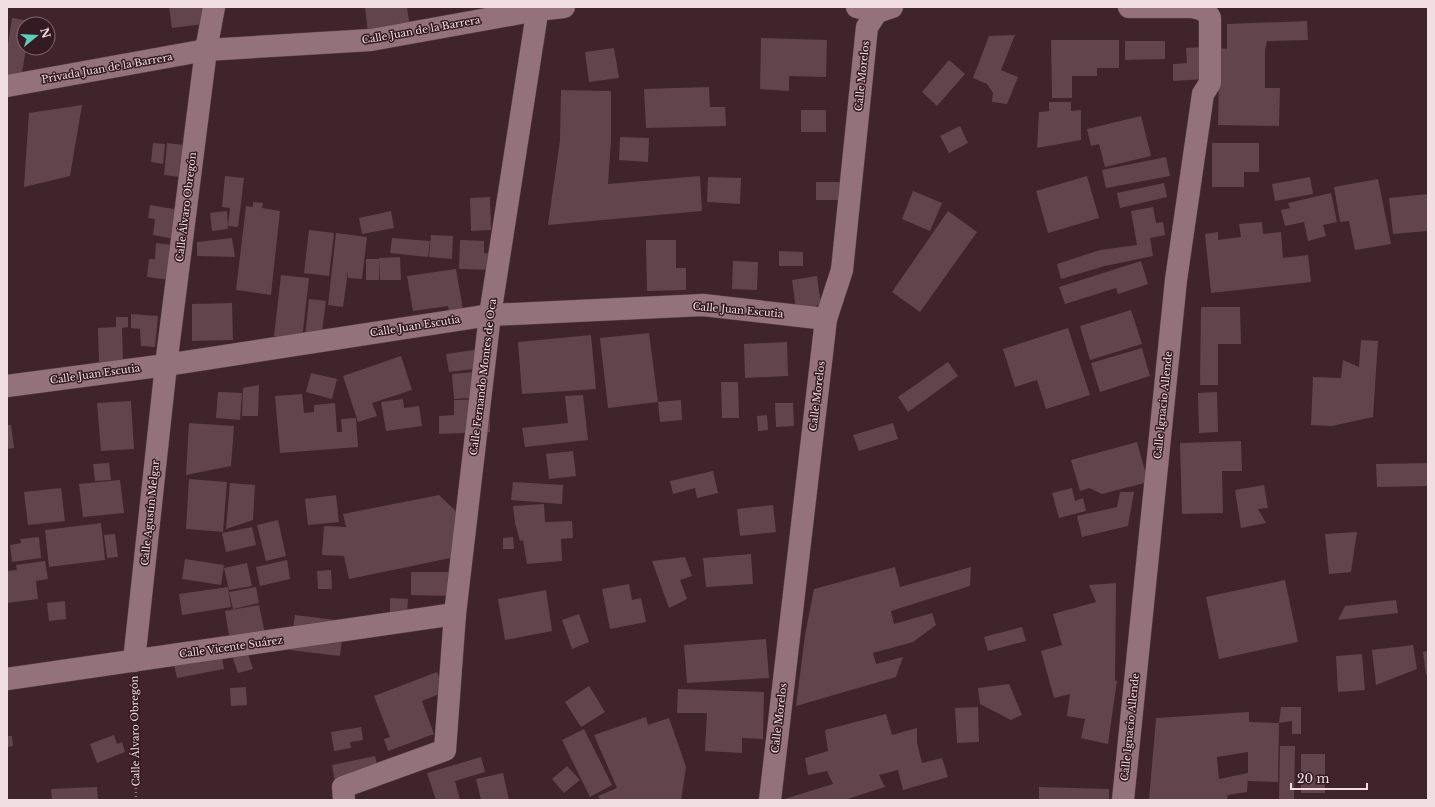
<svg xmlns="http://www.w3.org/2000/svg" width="1435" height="807" font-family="'Libre Baskerville',serif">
<rect width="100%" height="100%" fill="#3f242c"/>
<g fill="#62444d" fill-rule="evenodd">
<polygon points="169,7 209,7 211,23 172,28"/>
<polygon points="365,7 407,7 410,28 368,33"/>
<polygon points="12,18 30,21 29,24 24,24 24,48 26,48 20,86 7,84 7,51"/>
<polygon points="1307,21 1308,40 1267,41 1265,50 1265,88 1280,88 1279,126 1218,125 1220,48 1227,49 1227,24"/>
<polygon points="1015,35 1001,70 1018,77 1007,104 992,102 993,93 987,84 973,78 989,36"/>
<polygon points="761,38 827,40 826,77 789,76 789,91 760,89"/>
<polygon points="1051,40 1119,40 1119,68 1097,68 1097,76 1072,76 1072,98 1052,98"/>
<polygon points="1125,41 1165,41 1165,59 1125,60"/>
<polygon points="1202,47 1204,79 1173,81 1173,64 1187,63 1186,48"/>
<polygon points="614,48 619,78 589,82 585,52"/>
<polygon points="949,60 965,74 937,106 922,92"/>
<polygon points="709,87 710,107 725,107 726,126 646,128 644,89"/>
<polygon points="561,90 611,91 611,141 608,184 700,176 702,211 548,225 560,140"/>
<polygon points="1049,102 1071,102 1071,111 1081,110 1081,140 1037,148 1039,112 1049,111"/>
<polygon points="82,105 70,176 24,187 29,113"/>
<rect x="801" y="110" width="25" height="22"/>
<polygon points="1141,116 1151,156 1105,167 1099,144 1091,146 1087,129"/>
<polygon points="960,126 968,143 949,153 940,136"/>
<polygon points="620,137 649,138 648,162 619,160"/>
<polygon points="153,143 165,144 163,164 151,162"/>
<polygon points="167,143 184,145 180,177 164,175"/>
<polygon points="1212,143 1259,143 1259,172 1244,172 1244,187 1212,187"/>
<polygon points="1166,157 1170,176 1106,188 1102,170"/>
<polygon points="225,176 244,178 238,227 228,226 230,208 222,207"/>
<polygon points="1087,176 1099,218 1048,233 1036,191"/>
<polygon points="708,177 741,178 740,204 707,202"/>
<polygon points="1310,177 1313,194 1275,201 1272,184"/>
<polygon points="1378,179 1391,244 1355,250 1349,221 1340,222 1334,187"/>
<rect x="816" y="182" width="25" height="18"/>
<polygon points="1164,183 1167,197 1120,208 1117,193"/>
<polygon points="913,191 942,203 930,231 902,219"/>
<polygon points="1331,193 1337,222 1323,225 1326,236 1308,241 1304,222 1285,226 1281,210 1290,208 1288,203"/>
<polygon points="1428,194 1428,231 1393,234 1389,198"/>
<polygon points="490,197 491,230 471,231 470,198"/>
<polygon points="253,202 263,203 262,208 280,211 271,295 236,290 246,206 253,207"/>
<polygon points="150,205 179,210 175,239 153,235 155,219 148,218"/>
<polygon points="1153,207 1156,223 1163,222 1165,235 1150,238 1153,256 1105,266 1061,279 1057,264 1100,250 1137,245 1131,211"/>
<polygon points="227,211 228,229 212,231 210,213"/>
<polygon points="391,211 394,228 362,234 359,218"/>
<polygon points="948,211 977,232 920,312 892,292"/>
<polygon points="1262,222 1263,234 1281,232 1283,258 1308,255 1311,282 1211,293 1205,234 1218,232 1218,240 1241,237 1239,224"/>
<polygon points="309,230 334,233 329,276 304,273"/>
<polygon points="336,233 367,237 362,279 348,278 348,271 343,307 328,305"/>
<polygon points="431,235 453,236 452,259 429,257"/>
<polygon points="232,238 235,257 197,256 197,242"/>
<polygon points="392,238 430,241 428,257 390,253"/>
<polygon points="460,240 484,241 484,253 495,254 495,270 459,269"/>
<polygon points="646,240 676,240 676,268 686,268 686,290 647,291"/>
<polygon points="156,243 173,245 170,280 147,277 149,259 155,259"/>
<polygon points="779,251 803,252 803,266 779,266"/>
<polygon points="400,257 401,280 380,280 379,258"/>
<rect x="366" y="259" width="13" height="21"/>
<polygon points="733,261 758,262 757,290 732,289"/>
<polygon points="1141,261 1148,284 1118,294 1116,288 1065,304 1059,287"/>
<polygon points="456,269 463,310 449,311 448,306 413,311 407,276"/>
<polygon points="281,275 309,278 302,339 274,336"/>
<polygon points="817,276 821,305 796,309 792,280"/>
<polygon points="309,299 326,301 321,339 305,337"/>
<polygon points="232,303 233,340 192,341 192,304"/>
<polygon points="1201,307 1240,307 1241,344 1218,344 1218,385 1200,385"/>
<polygon points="1131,310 1142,344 1090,360 1080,326"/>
<polygon points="131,314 158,316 155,347 141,346 140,329 131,328"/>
<polygon points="116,317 128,317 128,327 122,328 123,361 99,362 98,328 116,327"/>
<polygon points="1068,328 1090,395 1046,409 1037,380 1015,387 1003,349"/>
<polygon points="649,333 658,402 608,408 600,338"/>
<polygon points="591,335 596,389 522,394 518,342"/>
<polygon points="1361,340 1378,341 1373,417 1332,426 1311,425 1313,377 1341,378 1343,360 1359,367"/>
<polygon points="787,342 788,376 745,378 744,344"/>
<polygon points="1142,348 1150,376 1100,392 1091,363"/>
<polygon points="481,349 483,368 449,372 446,354"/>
<polygon points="401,356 412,390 372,403 377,416 358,422 343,376"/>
<polygon points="948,362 958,376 908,412 898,397"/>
<polygon points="474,372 475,385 470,385 471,398 454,399 452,374"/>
<polygon points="311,373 337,379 332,399 306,392"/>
<polygon points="721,382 738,382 739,418 722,418"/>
<polygon points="259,385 258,416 242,416 243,388"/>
<polygon points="218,392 242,393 240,420 216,418"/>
<polygon points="1217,392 1218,432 1199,433 1198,393"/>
<polygon points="302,394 304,413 314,412 314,405 335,403 337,432 342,432 341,419 356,418 358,447 280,453 275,396"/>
<polygon points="583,395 588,440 525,447 522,428 568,423 565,396"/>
<polygon points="403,399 404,408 419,406 422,426 386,431 381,402"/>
<polygon points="489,399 490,432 439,434 439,416 454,415 454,400"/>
<polygon points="681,400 682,420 660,422 658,402"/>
<polygon points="131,401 134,449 101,451 97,403"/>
<polygon points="775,403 793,403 794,426 776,427"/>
<polygon points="767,415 768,430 758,431 757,416"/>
<polygon points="189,423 234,426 231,466 186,475"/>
<polygon points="893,423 898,439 859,451 853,435"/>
<polygon points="7,425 11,425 14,448 7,449"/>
<polygon points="1241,441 1242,471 1222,471 1223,513 1182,514 1180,443"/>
<polygon points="1137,442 1148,482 1102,494 1089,488 1080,491 1071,460"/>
<polygon points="573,451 576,476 549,479 546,454"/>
<polygon points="109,463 111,480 95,481 93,464"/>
<polygon points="1428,463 1428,486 1377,487 1376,464"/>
<polygon points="713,471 718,493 697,498 695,488 673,494 670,481"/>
<polygon points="189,479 227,482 223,532 186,529"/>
<polygon points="120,480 124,513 83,517 79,484"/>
<polygon points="513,482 563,485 562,504 511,500"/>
<polygon points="230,483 255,485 253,520 226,529"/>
<polygon points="1264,485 1268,508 1258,509 1266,523 1241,528 1235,490"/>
<polygon points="61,488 65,521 28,525 24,492"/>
<polygon points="1072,488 1075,501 1083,498 1086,511 1059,518 1052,493"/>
<polygon points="1120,492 1134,492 1128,526 1082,537 1077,516 1117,507"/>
<polygon points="336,495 339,522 308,525 305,499"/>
<polygon points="439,495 461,516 465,555 349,579 344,556 322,555 324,526 346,527 343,514"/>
<polygon points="544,504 545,522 572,521 573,538 561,539 562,561 527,564 523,540 520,541 515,523 513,506"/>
<polygon points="773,505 776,532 740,536 737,509"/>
<polygon points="278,520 286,556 266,561 257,525"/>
<polygon points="101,523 105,560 49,567 45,530"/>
<polygon points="252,527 256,545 226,552 222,533"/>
<polygon points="1357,532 1351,572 1329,574 1325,534"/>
<polygon points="115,534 118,557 107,558 104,535"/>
<polygon points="39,537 41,558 12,562 10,545 21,543 20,539"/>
<polygon points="513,537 514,549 503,549 503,538"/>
<polygon points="751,554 753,584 706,587 703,558"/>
<polygon points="685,557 692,576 680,580 687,599 669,608 652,561"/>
<polygon points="185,559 224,565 221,585 182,579"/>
<polygon points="287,560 290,579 260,586 256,567"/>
<polygon points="45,561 48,579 36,581 38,599 7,603 7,571 17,570 16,565"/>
<polygon points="247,563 252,586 229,590 224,568"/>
<polygon points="895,567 900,587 971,567 970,586 891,611 894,624 932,613 936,625 913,642 873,653 876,664 903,657 896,677 796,706 805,635 814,589"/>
<polygon points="331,570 332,589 318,589 317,571"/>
<polygon points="411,572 450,572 450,596 411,595"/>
<polygon points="1285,580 1298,642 1219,659 1206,597"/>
<polygon points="1116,583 1115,681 1117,680 1108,744 1081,738 1085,719 1067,716 1070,694 1054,698 1041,651 1062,645 1053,614 1096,602 1089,585"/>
<polygon points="629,584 632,600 641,598 646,622 610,629 602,589"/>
<polygon points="228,587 231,607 182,615 179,594"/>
<polygon points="256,587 259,603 233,609 229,592"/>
<polygon points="546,590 552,631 505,640 498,599"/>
<polygon points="390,598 408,599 407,614 390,613"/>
<polygon points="1396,600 1398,613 1338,620 1345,606"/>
<polygon points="65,601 66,619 49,621 47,603"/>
<polygon points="259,605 265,634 230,641 225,611"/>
<polygon points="579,614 589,642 572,649 562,620"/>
<polygon points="295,615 344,621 340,656 290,650"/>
<polygon points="1022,627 1026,641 988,651 984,637"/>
<polygon points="243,639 253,669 238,673 228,644"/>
<polygon points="766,639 769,678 687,683 684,645"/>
<polygon points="1413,645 1417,669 1376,685 1372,650"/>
<polygon points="221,651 224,669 177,678 173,660"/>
<polygon points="1428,651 1428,674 1426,675 1423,652"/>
<polygon points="1362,654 1365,690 1338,692 1336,656"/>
<polygon points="437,672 444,692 422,701 434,734 388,751 384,739 390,737 374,696"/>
<polygon points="1009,684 1022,715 1011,720 980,704 978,688"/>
<polygon points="589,686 605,712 581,727 565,702"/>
<polygon points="246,687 247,705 231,706 230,688"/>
<polygon points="678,689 764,692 763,739 742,738 742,753 705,751 707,713 677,713"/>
<polygon points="978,707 979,742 957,743 955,708"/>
<polygon points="1281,707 1301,707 1301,734 1292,734 1292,721 1279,723"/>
<path d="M1249,712V722L1279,723L1278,782L1248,781V776L1247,792L1228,795L1227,800H1149L1156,718ZM1248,752V773L1219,779L1217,757Z"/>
<polygon points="886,714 892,735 917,728 917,743 922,763 942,758 948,777 903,790 898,770 879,775 885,787 844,800 781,800 833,784 827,771 808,775 805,758 828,751 825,730"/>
<polygon points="646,717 648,725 669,718 686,767 681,800 600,800 598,796 617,788 594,735"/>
<polygon points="361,727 363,740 350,742 351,748 334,751 331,732"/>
<polygon points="584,729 612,785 590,797 562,740"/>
<polygon points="114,735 117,744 122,742 125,752 97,763 90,744"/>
<polygon points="7,736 12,736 13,746 7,747"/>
<polygon points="1280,746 1295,746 1294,800 1279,800"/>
<rect x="1301" y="754" width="24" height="39"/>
<polygon points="375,756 379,773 335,782 332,765"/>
<polygon points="481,757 485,772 455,781 460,800 436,800 427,773"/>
<polygon points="567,766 580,780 564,793 552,779"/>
<polygon points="503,773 509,800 481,800 476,779"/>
<polygon points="97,787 98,800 52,800 51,789"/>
<polygon points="1039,787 1109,789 1109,800 1039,800"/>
</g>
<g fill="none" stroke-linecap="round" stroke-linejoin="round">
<g stroke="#59434b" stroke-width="23">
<g id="street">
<polyline points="857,7 877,12"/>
<polyline points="7,86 206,50 371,40 537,10 564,7"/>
<polyline points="7,386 166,365 490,315 703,305 826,319"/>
<polyline points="134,661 166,365 206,50 214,7"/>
<polyline points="7,679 455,614"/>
<polyline points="344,800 343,787 445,750 455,614 490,315 538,7"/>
<polyline points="770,800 826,319 842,270 867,27 877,12 892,7"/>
<path d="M1123,800L1176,280L1203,94L1210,83V18C1206,10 1201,9 1192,7H1129"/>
</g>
</g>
<polyline stroke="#8c757c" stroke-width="2.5" stroke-dasharray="1 3" stroke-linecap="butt" points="134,684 136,800"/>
<use href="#street" stroke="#93727b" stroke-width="22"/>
</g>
<g text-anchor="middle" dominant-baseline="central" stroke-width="3" stroke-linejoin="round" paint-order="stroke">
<g font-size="10" fill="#f1dee3" stroke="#341a23">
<text transform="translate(421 30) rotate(-10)">Calle Juan de la Barrera</text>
<text transform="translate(107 68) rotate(-10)">Privada Juan de la Barrera</text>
<text transform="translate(862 76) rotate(-84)">Calle Morelos</text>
<text transform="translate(186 207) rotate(-83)">Calle Álvaro Obregón</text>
<text transform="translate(738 310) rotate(5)">Calle Juan Escutia</text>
<text transform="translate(415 326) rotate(-9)">Calle Juan Escutia</text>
<text transform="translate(95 374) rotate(-8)">Calle Juan Escutia</text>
<text transform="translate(483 377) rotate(-83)">Calle Fernando Montes de Oca</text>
<text transform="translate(817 396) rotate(-83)">Calle Morelos</text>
<text transform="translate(1163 405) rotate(-84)">Calle Ignacio Allende</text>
<text transform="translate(150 513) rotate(-84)">Calle Agustín Melgar</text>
<text transform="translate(231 647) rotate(-8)">Calle Vicente Suárez</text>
<text transform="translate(779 718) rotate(-83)">Calle Morelos</text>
<text transform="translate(1130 727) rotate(-84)">Calle Ignacio Allende</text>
<text transform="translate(135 731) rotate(-91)">Calle Álvaro Obregón</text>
</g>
</g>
<rect width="1435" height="807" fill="none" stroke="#f1dee3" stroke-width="16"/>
<g transform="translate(36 36) rotate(72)"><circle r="19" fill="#341a23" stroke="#806870"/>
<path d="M0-3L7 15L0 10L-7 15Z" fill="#5cceba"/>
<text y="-6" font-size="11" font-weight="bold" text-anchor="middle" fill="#f1dee3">N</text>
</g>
<path d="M1291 783v6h76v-6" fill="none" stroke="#f1dee3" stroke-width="2"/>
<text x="1297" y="783" font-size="12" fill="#f1dee3" stroke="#341a23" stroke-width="3" paint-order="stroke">20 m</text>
</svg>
